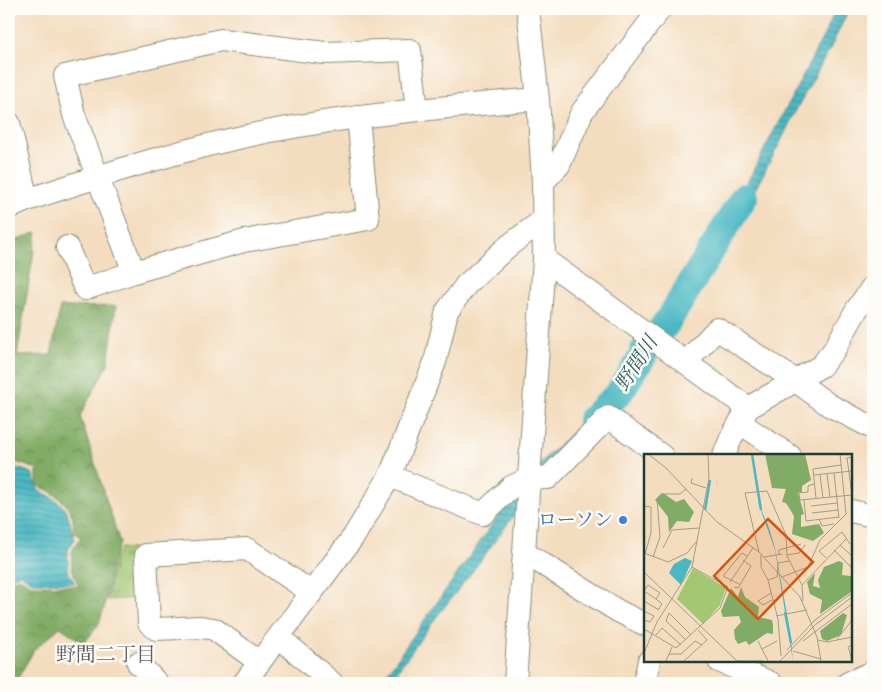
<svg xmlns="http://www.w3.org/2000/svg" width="882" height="692" font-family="'IM FELL DW Pica','Noto Serif JP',serif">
<defs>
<pattern id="forest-crowns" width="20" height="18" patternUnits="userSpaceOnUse" patternTransform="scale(1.25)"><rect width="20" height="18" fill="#81ac65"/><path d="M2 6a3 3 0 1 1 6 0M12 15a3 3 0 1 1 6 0" fill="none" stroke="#698d54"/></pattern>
<pattern id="park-tufts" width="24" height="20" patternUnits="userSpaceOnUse" patternTransform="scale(1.25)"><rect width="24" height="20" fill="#a2c873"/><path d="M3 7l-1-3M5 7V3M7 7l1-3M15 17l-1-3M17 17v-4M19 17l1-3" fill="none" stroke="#83a45f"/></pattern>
<pattern id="water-rules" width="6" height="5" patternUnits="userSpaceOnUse" patternTransform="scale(1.25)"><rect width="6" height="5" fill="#49b8c2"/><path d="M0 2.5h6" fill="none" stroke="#3c979e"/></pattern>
</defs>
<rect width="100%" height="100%" fill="#fdfcf7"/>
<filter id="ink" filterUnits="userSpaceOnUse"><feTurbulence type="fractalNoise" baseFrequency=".02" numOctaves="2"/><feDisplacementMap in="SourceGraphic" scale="10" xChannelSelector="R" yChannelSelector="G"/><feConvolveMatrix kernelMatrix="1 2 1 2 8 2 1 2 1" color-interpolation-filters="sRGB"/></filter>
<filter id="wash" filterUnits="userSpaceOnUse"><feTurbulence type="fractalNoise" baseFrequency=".0096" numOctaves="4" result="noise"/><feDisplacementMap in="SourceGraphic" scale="20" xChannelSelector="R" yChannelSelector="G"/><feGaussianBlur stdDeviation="1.12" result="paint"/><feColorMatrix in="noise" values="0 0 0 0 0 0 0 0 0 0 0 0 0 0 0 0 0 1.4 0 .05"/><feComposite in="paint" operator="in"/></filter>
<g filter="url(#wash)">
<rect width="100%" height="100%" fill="#f4ddbf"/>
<path fill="url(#forest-crowns)" stroke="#50744c" d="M37,232L17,356L51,355L60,307L116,306L108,364L80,416L120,543L112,563L104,608L98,626L84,643L60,627L34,650L18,678L21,683H9V581L19,578L31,585L79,586C71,569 66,552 81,537L74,533C73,527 74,518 71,513C65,500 50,490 37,485V469L12,461L9,476V243Z"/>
<polygon fill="url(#park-tufts)" stroke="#608254" points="121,548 138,550 141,598 107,600 114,562"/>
<g fill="url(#water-rules)" stroke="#347a7b">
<polygon points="835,9 849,9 832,45 796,110 781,141 719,257 705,278 631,379 598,417 548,469 475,568 431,624 389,683 380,683 506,505 544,459 604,402 624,378 656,328 688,290 717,244 729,217 810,62 829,25"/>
<path d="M18,468L32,473L38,489C48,495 64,503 68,515C71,523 71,531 75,539L67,551L69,573L75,583L32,582L20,574L9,578V481Z"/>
</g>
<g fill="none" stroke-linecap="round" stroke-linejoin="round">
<polyline stroke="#49b8c2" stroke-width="28" points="591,420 619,393 643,356 643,352 666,324 744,197"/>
</g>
</g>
<g filter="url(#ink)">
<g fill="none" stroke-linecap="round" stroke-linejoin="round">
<g stroke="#8a8d7a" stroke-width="24">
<g id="minor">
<polyline points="9,123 27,200 9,208"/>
<polyline points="543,182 559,165 582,112 660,9"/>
<path d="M27,200C108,173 188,147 271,131C359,114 449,107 538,99"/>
<polyline points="67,247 85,289 134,272 244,241 368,219 358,117"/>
<polyline points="544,259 748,408"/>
<polyline points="134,272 74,115 65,76 221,40 325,53 410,50 417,110"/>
<polyline points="686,362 717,329 796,381 829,405 873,428"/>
<polyline points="740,423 790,456"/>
<polyline points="724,456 731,438 748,408 821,366 834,350 857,309 873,286"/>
<polyline points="390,476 483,514 511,487 528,479 548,478 608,417 662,456"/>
<polyline points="851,511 873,516"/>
<polyline points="525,553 618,611 646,625"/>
<polyline points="279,637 332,683"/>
<polyline points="719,661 771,683"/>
<polyline points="259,662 214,629 201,627 156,629 149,623 146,555 247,549 311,592"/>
<polyline points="138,663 157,683"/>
<polyline points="244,683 354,536 390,476 435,362 447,311 466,285 507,247 543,220"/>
<polyline points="515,683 544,259 543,182 538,99 528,9"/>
<polyline points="644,683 649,661"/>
<polyline points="848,683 873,672"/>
</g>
</g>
<use href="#minor" stroke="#fff" stroke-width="22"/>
</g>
</g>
<circle fill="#3f7fe0" stroke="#fdfcf7" stroke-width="2" cx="623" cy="520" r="5"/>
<g text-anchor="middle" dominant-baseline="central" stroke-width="5" stroke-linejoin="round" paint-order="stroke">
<g font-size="19" fill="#366cbe" stroke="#fdfcf7" text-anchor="end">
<text x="613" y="520">ローソン</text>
</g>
<g font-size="20" font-style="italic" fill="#2c625f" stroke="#fdfcf7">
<text transform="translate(637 364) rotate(-57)">野間川</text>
</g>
<g font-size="20" fill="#5f5e66" stroke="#fdfcf7">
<text x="106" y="655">野間二丁目</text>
</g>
</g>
<g transform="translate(644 454)">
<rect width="208" height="208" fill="#f4ddbf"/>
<path d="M121,0H161L167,26L158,32V38L154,39L160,60L157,61V73L175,70L180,79L169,87L148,80L150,62L142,49L138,48L142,35L128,34ZM19,39L32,48L40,45L50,58L45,68L33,67L25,78L24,63L11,46ZM195,107L199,109L198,121L207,122V138L176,160L178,146L166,140L163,128L171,119L169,132L176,134L174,126L180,113ZM97,133L101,143L115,153L114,163L128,166L129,172V180L123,179L105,191L102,187L94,190L91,185L90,176L97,168L95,162L79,163L77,157L87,134L94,143ZM199,159L203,161L197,181L183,187L178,185L176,177Z" fill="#81ac65"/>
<path d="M49,114L82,134L76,151L59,170L33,145Z" fill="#a2c873"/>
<path d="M107,0L115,51L124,71L131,94L146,177L149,207L131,96L116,54ZM41,104L48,107L37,131L25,119L30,110Z" fill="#49b8c2"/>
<path fill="none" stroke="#49b8c2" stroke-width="2.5" d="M108,0L117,56M61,56L66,26M141,158L147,189"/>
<path fill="none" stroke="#9f9d87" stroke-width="1" d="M4,0L22,14L73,68L115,98L156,143L173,183L177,207M208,3L203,4L208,41M190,19L195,64M183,20L186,43M170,21L208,17M176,21L179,44M48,24L47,29L62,34M170,30L164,32V38L155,39L156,46L208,41M172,44L169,15L197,11M160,46L162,67L195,63M0,52L7,53V79L1,100M167,52L193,49M168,59L194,56M175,65L178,72L190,70M196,91L208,102M19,94L28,76L55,74M190,96L208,114M115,98L101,39L123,37L142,81L143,102L158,131L159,147M0,99L24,108L43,99L53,87M135,100V96L157,90M117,101V113L124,126L134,165L137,202M143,101L155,99L161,91M9,103L16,83L13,44L17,40H36L42,35M120,103L138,100M182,104L175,97L198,78L206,90M0,118L93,207M138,123L164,113L176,86L202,60L196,0M124,126L133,123L134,109L145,107M86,128L109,94M95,130L79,122L98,99L103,102M158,131L203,84M90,133L94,134L107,112L99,106M127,139L114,147L119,151L128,146M12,145L0,137L4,131L16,139L12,145L18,150L14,156M0,147L15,156M0,157L10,162L6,168L0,166M132,162L163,156M0,175L32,194L76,154L84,133L48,113M12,181L18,174L37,191M193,185L208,166M42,186L22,167L25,159L47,181M174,186L183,188L208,183M114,187L124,207M159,187L208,150M208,191L204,193L208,205M118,195L133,187M143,196L171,166L208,139M149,197L177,205M0,199L13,168L48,113L65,24L64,0M25,200H37L51,187L58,191M22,207L28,193M40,207L63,186L54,176M93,207H119M136,207L171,171L208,143"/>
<path fill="#d45610" fill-opacity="0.15" stroke="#d45610" stroke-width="2.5" d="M124,65L169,108L114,165L70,122Z"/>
<rect width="208" height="208" fill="none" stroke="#1f3d34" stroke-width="2.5"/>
</g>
<rect width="882" height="692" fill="none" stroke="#fdfcf7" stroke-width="30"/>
</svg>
